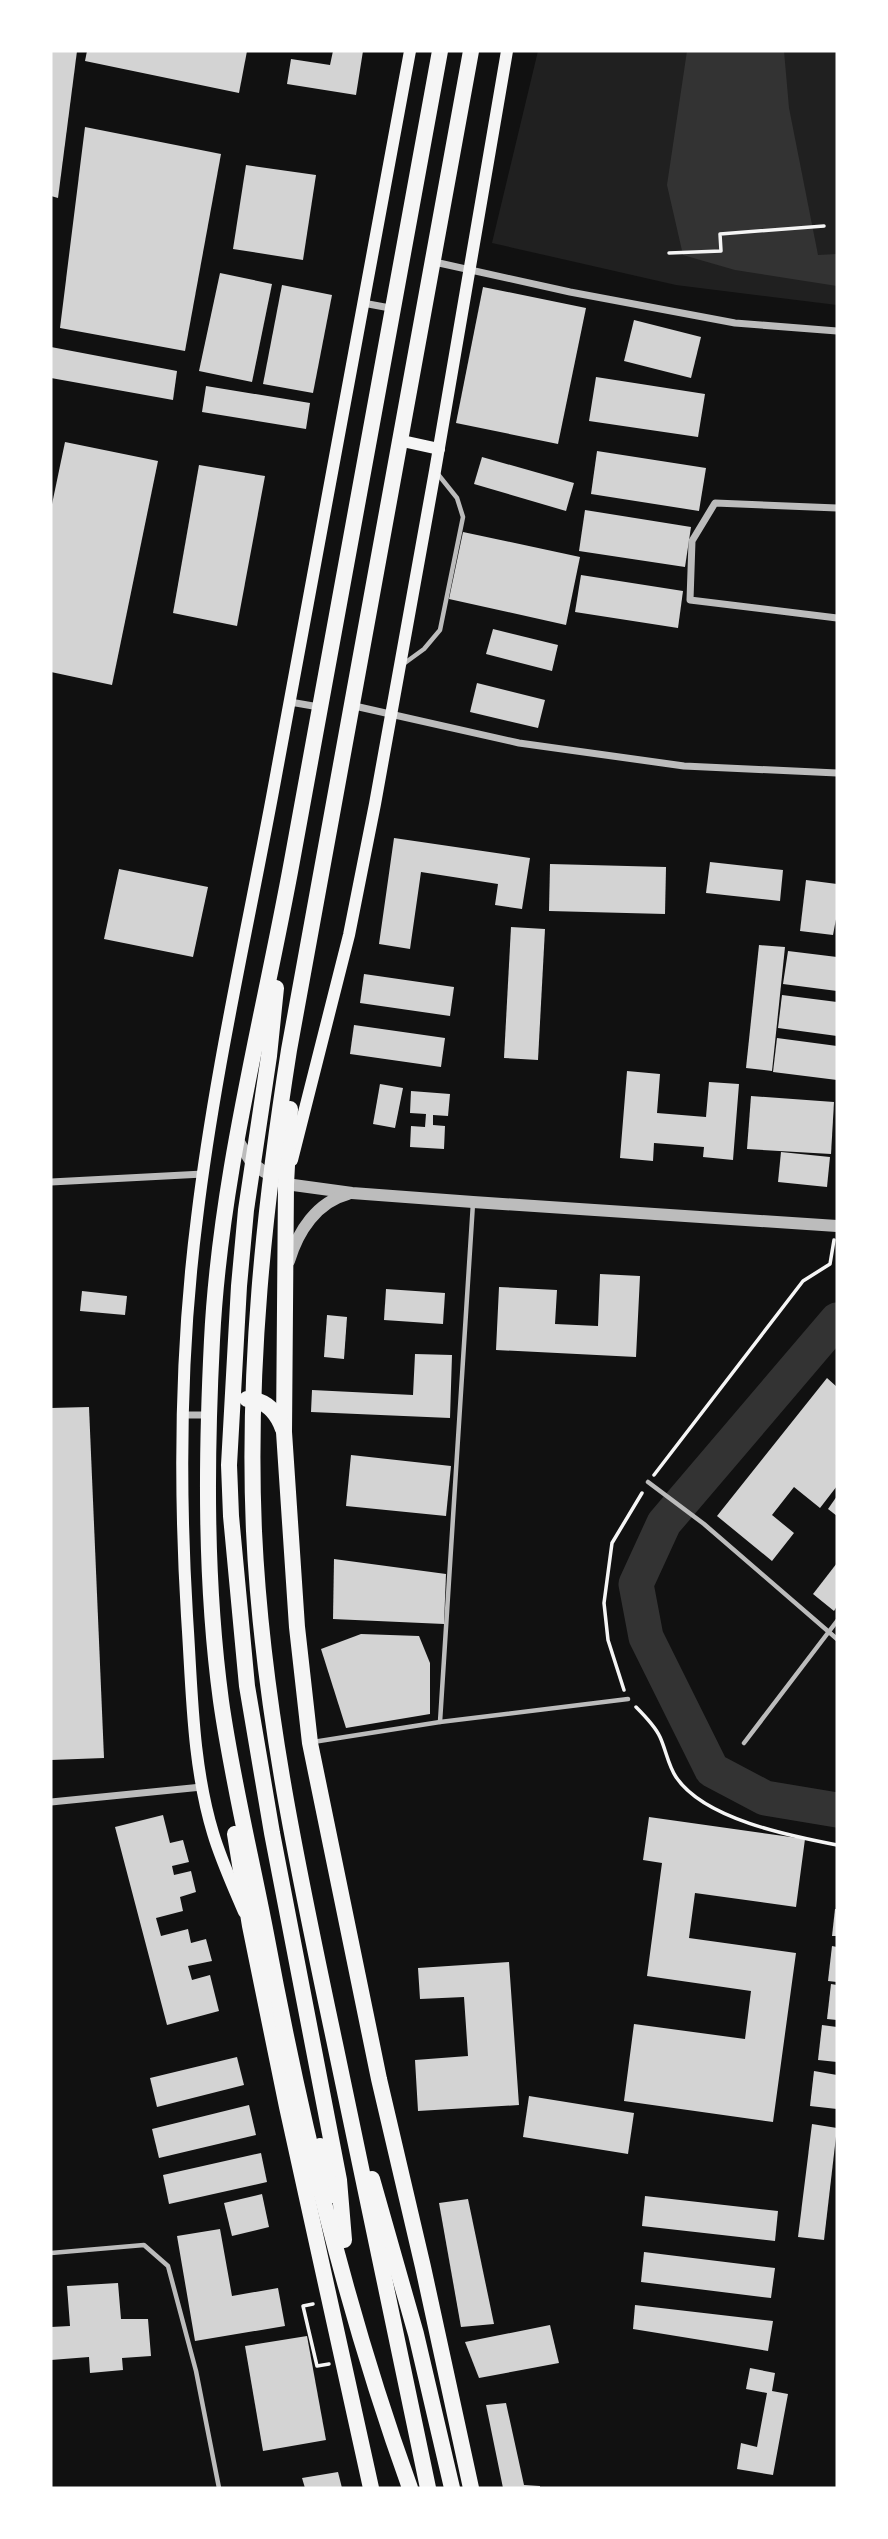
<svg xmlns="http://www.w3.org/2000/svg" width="888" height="2539" font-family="'Playfair Display',serif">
<rect width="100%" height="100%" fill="#111"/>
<polygon fill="#202020" points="538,51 837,51 837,305 676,285 492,243"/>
<polygon fill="#333" points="687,51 784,51 789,108 818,255 837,254 837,286 735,270 683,255 667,185"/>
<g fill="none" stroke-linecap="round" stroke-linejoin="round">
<polyline stroke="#333" stroke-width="35" points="837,1320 664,1523 636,1584 646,1637 712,1770 765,1798 837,1810"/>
</g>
<g fill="#d3d3d3">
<polygon points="51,51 77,51 58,198 51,196"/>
<polygon points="87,51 247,51 239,93 85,61"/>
<polygon points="333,51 363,51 356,95 287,84 291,59 330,65"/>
<polygon points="85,127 221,154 185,351 60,328"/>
<polygon points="246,165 316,175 303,260 233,249"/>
<polygon points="220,273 272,284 252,382 199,371"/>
<polygon points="282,285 332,295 313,393 263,384"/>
<polygon points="483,287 586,308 558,444 456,423"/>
<polygon points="634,320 701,337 691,378 624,361"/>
<polygon points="51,347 177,371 173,400 51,378"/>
<polygon points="596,377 705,394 698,437 589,421"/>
<polygon points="206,386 310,403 306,429 202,412"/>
<polygon points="65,442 158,461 112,685 51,672 51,509"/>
<polygon points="597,451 706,468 699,511 591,494"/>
<polygon points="482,457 574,483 566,511 474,484"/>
<polygon points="199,465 265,476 237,626 173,613"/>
<polygon points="585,510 691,527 685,567 579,551"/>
<polygon points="463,532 580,557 566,625 449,599"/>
<polygon points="581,575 683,591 678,628 575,612"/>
<polygon points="493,629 558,645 552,671 486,654"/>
<polygon points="477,683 545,700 538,728 470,712"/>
<polygon points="394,838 530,858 522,909 495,905 498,884 421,872 410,949 379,944"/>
<polygon points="710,862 783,870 780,901 706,893"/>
<polygon points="550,864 666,867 665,914 549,911"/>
<polygon points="119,869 208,887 193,957 104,939"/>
<polygon points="806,880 837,884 837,914 833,935 800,931"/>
<polygon points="511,927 545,929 538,1060 504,1058"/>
<polygon points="759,945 785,947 772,1071 746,1068"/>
<polygon points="788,951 837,957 837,991 783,984"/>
<polygon points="364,974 454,987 450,1016 360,1003"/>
<polygon points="782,995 837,1002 837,1036 778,1028"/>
<polygon points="354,1025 445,1038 441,1067 350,1054"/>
<polygon points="777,1038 837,1046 837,1080 773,1072"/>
<polygon points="627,1071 660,1074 657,1113 706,1117 709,1082 739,1084 733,1160 703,1157 704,1147 654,1143 653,1161 620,1158"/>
<polygon points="380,1084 403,1088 395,1128 373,1124"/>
<polygon points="411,1091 450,1094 448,1116 433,1115 433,1125 445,1126 444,1149 410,1147 411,1126 425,1127 426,1114 410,1113"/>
<polygon points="751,1096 834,1102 831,1154 747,1149"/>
<polygon points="781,1152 830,1157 827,1187 778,1182"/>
<polygon points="600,1274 640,1276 636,1357 496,1350 499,1287 557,1290 555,1324 598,1326"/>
<polygon points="386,1289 445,1293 443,1324 384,1320"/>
<polygon points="82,1291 127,1296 125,1315 80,1311"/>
<polygon points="327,1315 347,1317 344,1359 324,1357"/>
<polygon points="415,1354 452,1355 450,1418 311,1412 312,1390 413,1395"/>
<polygon points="827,1378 837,1387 837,1486 820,1508 794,1487 772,1515 794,1533 772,1561 717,1516"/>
<polygon points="89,1407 104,1758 51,1760 51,1408"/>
<polygon points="351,1455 451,1466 446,1516 346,1506"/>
<polygon points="837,1496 837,1516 828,1509"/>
<polygon points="334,1559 446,1574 444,1624 333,1619"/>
<polygon points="837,1563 837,1606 834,1611 813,1594"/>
<polygon points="361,1634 419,1636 430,1663 430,1714 346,1728 321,1649"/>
<polygon points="163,1815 170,1843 183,1840 189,1862 172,1866 174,1875 191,1871 196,1892 180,1897 183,1911 156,1918 161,1936 188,1929 191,1943 206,1939 212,1961 188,1966 192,1980 210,1975 219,2011 167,2025 115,1827"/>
<polygon points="649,1817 805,1839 796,1907 695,1893 689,1938 796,1953 773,2122 624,2101 634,2024 745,2039 751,1991 647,1976 662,1863 643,1860"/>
<polygon points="835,1909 837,1909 837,1936 832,1936"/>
<polygon points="832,1946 837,1947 837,1982 828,1981"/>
<polygon points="509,1962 519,2105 418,2111 415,2060 468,2056 464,1997 420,1999 418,1968"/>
<polygon points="831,1984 837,1985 837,2020 827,2019"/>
<polygon points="822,2025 837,2027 837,2062 818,2060"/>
<polygon points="237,2057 244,2085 157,2107 150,2078"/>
<polygon points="814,2071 837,2075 837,2109 810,2106"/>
<polygon points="529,2096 634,2113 628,2154 523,2137"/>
<polygon points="249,2105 256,2135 159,2158 152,2129"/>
<polygon points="812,2124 837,2128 824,2240 798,2237"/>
<polygon points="261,2153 267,2182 169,2204 163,2175"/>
<polygon points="262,2194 269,2227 232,2236 224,2203"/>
<polygon points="645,2196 778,2211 775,2241 642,2226"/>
<polygon points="468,2199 494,2324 461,2327 439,2203"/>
<polygon points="220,2229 232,2296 278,2288 285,2326 195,2341 177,2236"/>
<polygon points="644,2252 775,2268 771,2298 641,2282"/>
<polygon points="118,2283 121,2319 148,2319 151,2356 122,2358 123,2370 90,2373 89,2357 51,2360 51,2327 70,2326 67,2286"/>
<polygon points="635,2305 773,2321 768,2351 633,2329"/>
<polygon points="550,2325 559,2363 479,2378 465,2342"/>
<polygon points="307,2336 326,2440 263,2451 245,2346"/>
<polygon points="750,2368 775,2373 772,2391 788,2394 773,2475 737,2469 741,2443 757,2447 767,2393 746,2389"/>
<polygon points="506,2403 524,2485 540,2486 540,2488 503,2488 486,2405"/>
<polygon points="338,2472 342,2488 305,2488 302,2478"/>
</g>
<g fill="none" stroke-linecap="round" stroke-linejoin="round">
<g stroke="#f5f5f5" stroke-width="3.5">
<polyline points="669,253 721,251 720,234 824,226"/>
<polyline points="654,1475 803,1281 830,1264 834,1240"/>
<polyline points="624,1690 608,1640 604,1603 612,1543 642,1493"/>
<path d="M636,1707C645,1716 655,1726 660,1737C666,1750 668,1765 676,1777C704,1819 790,1836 837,1845"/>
<polyline points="313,2304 303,2306 317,2366 329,2364"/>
</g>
<g stroke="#bcbcbc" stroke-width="4.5">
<polyline points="402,665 424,649 440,630 463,517 457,498 437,473"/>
<polyline points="648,1482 704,1524 837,1639"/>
<polyline points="440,1722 473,1203"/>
<polyline points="313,1742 440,1722 628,1699"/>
<polyline points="744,1743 837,1621"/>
<polyline points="51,2253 144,2245 168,2266 196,2371 219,2488"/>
</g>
<g stroke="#bcbcbc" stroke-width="7">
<polyline points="439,263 570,292 735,323 837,331"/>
<polyline points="363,303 390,308"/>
<polyline points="837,508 715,503 692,541 690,600 837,618"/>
<polyline points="290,702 319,707"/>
<polyline points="359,707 519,743 684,766 837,773"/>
<polyline points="51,1182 203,1174"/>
<polyline points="182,1415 206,1415"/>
<polyline points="51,1802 202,1787"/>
</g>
<g stroke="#bcbcbc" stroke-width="12">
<polyline points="236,1137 251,1162 263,1171 286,1184 352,1193 473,1202 837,1226"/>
<path d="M289,1261C298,1231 317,1202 348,1194"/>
</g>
<g stroke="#f5f5f5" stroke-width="12">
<polyline points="407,442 439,449"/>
<polyline points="292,1160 349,935 375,804 435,471 507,51"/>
<path d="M244,1912C233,1886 221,1860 213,1833C192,1764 192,1688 187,1616C179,1484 180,1351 197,1218C215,1068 250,919 277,770C321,530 365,290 410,51"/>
</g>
<g stroke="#f5f5f5" stroke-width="16">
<polyline points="276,988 269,1056 246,1210 239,1286 229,1465 231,1516 247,1686 272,1833 339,2180 344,2240"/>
<polyline points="290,1109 286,1184 284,1432 297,1627 310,1743 379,2079 423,2267 471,2488"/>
<path d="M247,1399C266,1400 277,1412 283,1429"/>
<polyline points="235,1834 250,1926 287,2107 371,2488"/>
<polyline points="320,2146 332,2195"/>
<polyline points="372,2179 416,2334 452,2488"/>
<path d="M410,2488C345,2308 301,2122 266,1934C251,1856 232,1779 221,1701C205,1582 206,1460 212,1340C220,1178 263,1020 292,861C342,591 390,321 440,51"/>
<path d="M428,2488C396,2340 367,2192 335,2044C299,1874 262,1705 254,1531C247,1370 264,1208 289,1050L471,51"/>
</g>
</g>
<rect width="888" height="2539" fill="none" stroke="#ffffff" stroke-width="105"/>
</svg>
